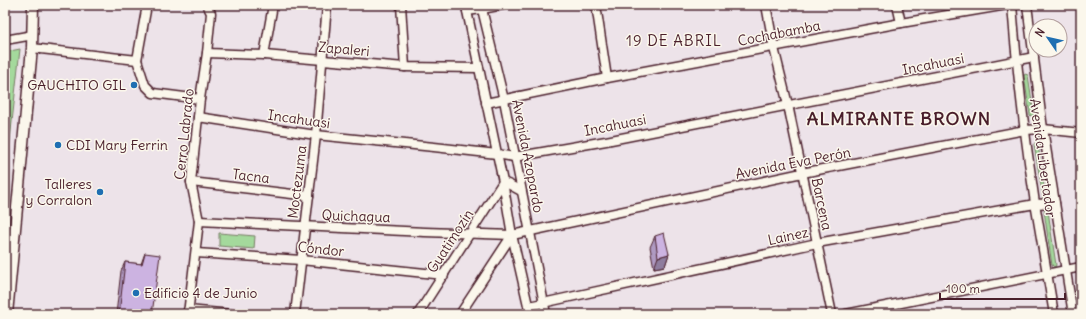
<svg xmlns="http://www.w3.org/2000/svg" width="1086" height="319" font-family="Delius,sans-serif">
<rect width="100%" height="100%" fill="#ede3e9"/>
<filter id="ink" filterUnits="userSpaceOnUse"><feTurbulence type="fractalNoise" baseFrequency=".025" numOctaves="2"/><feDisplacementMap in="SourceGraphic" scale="8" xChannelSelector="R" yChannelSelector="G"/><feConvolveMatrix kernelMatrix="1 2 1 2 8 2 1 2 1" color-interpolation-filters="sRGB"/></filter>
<g filter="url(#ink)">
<g fill="#a4d99c" stroke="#777c64">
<polygon points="20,49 5,186 5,52"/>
<polygon points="1025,74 1028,75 1034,114 1033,116 1031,116 1030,115 1024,76"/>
<polygon points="1036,142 1038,144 1046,200 1043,200 1043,198 1034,144"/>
<polygon points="1045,209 1047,209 1048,211 1056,265 1055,267 1053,266 1052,265 1044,211"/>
<polygon points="219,233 255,236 254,249 219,246"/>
</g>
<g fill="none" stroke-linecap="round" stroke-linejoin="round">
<g stroke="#4a1f2b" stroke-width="11">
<g id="minor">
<polyline points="401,5 405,67"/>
<polyline points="467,5 467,11 503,182 512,235 530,314"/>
<polyline points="479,5 482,9 504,100 546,314"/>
<polyline points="596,5 607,78"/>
<polyline points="766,5 774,48 788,105 832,314"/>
<polyline points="897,5 901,23"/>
<path d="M1012,5C1017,72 1025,138 1035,203C1041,240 1048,277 1054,314"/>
<polyline points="1027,5 1043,129 1073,314"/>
<polyline points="467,11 482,9 503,5"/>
<polyline points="5,40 33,35"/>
<polyline points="32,48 137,60 145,85 153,93 200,99"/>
<polyline points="207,53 264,55 405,67 479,68"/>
<polyline points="264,55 273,5"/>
<polyline points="137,60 147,5"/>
<polyline points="486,103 607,78 901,23 1007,5"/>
<polyline points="198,117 316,135 434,147 497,154 514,157 606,141 1034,57"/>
<polyline points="191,182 309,196"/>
<polyline points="503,182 510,185 521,191"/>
<polyline points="199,221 425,232 512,235 802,173 1025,130 1043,129 1081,133"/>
<polyline points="196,253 301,260 444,275"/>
<polyline points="529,306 817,243 1035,204 1055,203"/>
<polyline points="188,310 231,314"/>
<polyline points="188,314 199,221 191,182 200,99 207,53 211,13 207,5"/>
<polyline points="295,314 316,135 327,5"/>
<polyline points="418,314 503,182"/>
<polyline points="460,314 512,235"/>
<polyline points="846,314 1081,267"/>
</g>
</g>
<g stroke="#4a1f2b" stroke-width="13">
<polyline id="major" points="7,314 32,48 33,5"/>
</g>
<use href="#minor" stroke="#fbf7ec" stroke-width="8"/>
<use href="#major" stroke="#fbf7ec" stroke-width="10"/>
</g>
<g fill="#af9ac2" stroke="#4a1f2b">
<polygon points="655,236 669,254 665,266 654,268 650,247"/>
<polygon points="145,253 152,314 116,314 121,271 125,262 141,264"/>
</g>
<polygon fill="#8f7d9e" stroke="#4a1f2b" points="669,254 665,266 654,268 658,257"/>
<g fill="#ccb3e1" stroke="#4a1f2b">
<polygon points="664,233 669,254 658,257 655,236"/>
<polygon points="145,253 160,255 152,314 119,314 125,262 142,264"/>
</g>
</g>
<g fill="#1f6fb2" stroke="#fbf7ec" stroke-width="1.5">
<circle cx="134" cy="85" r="4"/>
<circle cx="58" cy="145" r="4"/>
<circle cx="100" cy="192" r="4"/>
<circle cx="136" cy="293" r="4"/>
</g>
<g text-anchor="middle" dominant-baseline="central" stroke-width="3" stroke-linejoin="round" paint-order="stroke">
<g font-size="14" fill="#4a1f2b" stroke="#fbf7ec">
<text transform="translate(779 33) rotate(-11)">Cochabamba</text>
<text transform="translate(344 49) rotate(5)">Zapaleri</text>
<text transform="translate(933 64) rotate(-11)">Incahuasi</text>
<text transform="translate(299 119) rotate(8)">Incahuasi</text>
<text transform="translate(615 125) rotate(-11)">Incahuasi</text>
<text transform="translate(184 134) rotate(-84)">Cerro Labrado</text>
<text transform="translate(528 156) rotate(79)">Avenida Azopardo</text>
<text transform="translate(1043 158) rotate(82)">Avenida Libertador</text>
<text transform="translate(793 163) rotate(-11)">Avenida Eva Perón</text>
<text transform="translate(251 176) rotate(7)">Tacna</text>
<text transform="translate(297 182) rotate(-83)">Moctezuma</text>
<text transform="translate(822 204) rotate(78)">Barcena</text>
<text transform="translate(356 216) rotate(2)">Quichagua</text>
<text transform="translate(788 236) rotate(-12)">Lainez</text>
<text transform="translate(450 241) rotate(-57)">Guatimozín</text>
<text transform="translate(321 249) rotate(6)">Cóndor</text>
</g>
<g font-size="14" fill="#4a1f2b" stroke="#fbf7ec" text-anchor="end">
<text x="126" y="85">GAUCHITO GIL</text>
<text x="66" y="145" text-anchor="start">CDI Mary Ferrin</text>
<text x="92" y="184">Talleres<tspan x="92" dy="16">y Corralon</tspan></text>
<text x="144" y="293" text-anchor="start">Edificio 4 de Junio</text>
</g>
<g font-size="15" letter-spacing="1" fill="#4a1f2b" stroke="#fbf7ec">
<text x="674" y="40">19 DE ABRIL</text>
</g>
<g font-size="18" font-weight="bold" letter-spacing="1" fill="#4a1f2b" stroke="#fbf7ec">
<text x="899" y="118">ALMIRANTE BROWN</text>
</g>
</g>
<rect width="1086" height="319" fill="none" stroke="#fbf7ec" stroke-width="20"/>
<rect x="10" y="10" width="1066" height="299" fill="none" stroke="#4a1f2b" stroke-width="1.5" filter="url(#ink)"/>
<g transform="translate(1048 38) rotate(304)"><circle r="19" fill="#fbf7ec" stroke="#b4a19f"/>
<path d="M0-3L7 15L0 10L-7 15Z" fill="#1f6fb2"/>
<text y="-6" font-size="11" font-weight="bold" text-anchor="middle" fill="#4a1f2b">N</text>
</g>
<path d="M940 293v6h125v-6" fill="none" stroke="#4a1f2b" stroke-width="2"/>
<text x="946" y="293" font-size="12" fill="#4a1f2b" stroke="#fbf7ec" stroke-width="3" paint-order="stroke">100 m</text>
</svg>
